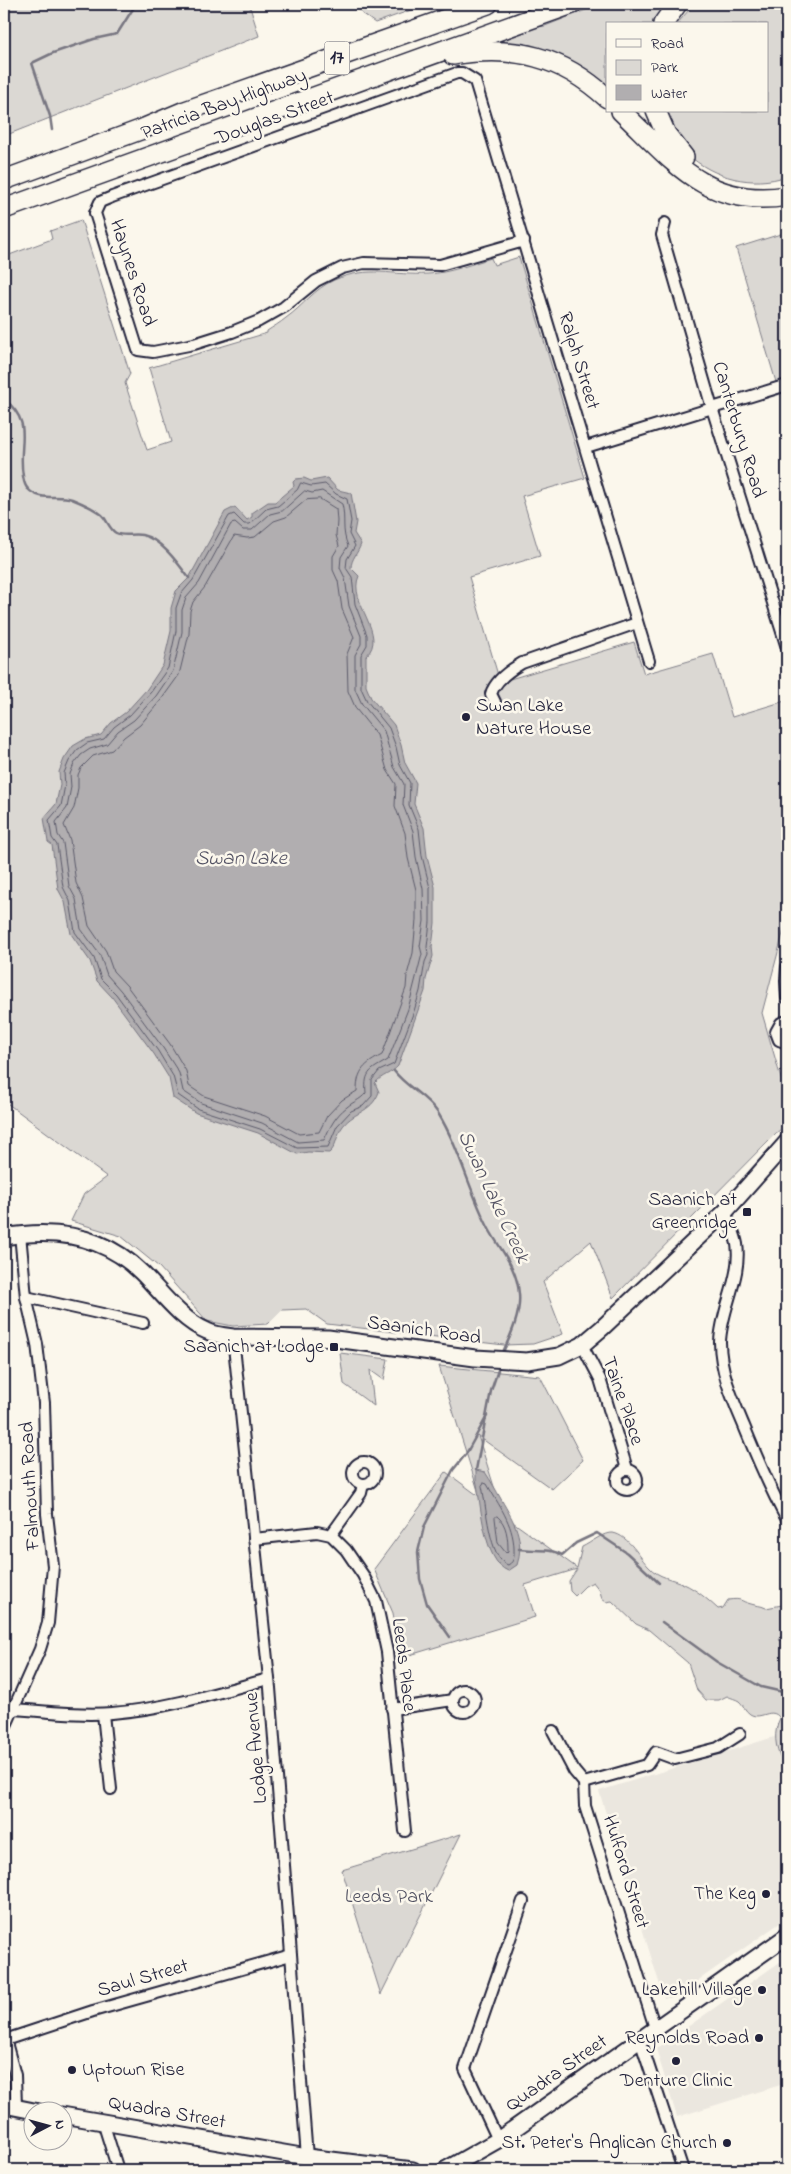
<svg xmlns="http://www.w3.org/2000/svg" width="791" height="2174" font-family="'Indie Flower',sans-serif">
<rect width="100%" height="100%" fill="#fbf7ec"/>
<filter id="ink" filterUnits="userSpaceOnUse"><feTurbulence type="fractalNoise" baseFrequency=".02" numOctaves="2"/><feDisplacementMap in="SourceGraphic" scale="10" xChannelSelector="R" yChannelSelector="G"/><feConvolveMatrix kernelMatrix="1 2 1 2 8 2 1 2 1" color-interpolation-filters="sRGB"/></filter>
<g filter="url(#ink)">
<g fill="#ebe7df">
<polygon points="787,1733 787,1918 673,1998 664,1998 599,1791"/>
<polygon points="787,1957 787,2083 677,2117 656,2049"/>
</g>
<g fill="#dbd8d3" stroke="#7e7d87">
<polygon points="4,4 249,4 259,36 4,136"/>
<polygon points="363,4 428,4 375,23 361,13 358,6"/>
<polygon points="601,4 666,4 654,24 607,24 607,95 482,43 530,28 545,26"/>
<path d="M694,4H787V176C752,188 714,178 687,154C683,150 678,147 676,143C670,134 666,122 661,111H767V24H677Z"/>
<path d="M81,220L130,374L125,383L147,450L171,442L149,368L267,333V331C273,327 280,323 286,318C303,306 314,289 334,280C370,265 392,276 428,274C450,273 471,264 491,258L494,265L519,257L585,478L522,496L540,556L469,577L500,682L634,642L644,674L713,654L732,717L785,701L787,710V918L762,1013L787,1099V1124L775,1134L613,1298L591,1241L543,1282L563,1334L533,1344L504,1345L327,1324L306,1309L282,1310L268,1324L233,1326L207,1321L159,1267L121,1236L71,1221L84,1194L107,1177L4,1101V257L52,239L50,231Z"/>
<polygon points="787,232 787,379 776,382 736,248"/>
<polygon points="340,1353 388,1359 384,1380 370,1370 374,1406 344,1384"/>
<path d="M439,1366L540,1376L583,1460L552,1489L478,1436L503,1515L577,1568L582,1547C591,1543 603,1532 613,1533C629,1536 639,1557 649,1567C659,1578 671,1578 684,1584C697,1590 707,1599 718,1609L723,1608L728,1600C743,1598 739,1601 751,1604C757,1606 760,1605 766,1608L782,1605L787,1607V1630L779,1640L787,1642V1762H782C775,1746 773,1733 780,1718C771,1706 761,1721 750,1714C745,1711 743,1704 739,1701C736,1699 731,1698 727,1696L719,1700H706L697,1690L688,1663L649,1630L636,1624L612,1601L606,1602L602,1599L600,1591L593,1582L585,1586L575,1596L570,1591L569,1581L577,1569L525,1585L535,1617L400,1658L393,1613L374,1569L446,1472L480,1497Z"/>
<polygon points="461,1834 381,1994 381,1995 342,1870"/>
</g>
<g fill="#b1aeb0" stroke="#787681">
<path d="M304,478L311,481L327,478L338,490L351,493L356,522L354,533L361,544C358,553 351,559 351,568L359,576C347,602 389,635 366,656V686L371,698L394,725L401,745L405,763L416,783L414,804L424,828L427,856L435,887V923L432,947L433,956L426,979L425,991L398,1066C391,1074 382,1075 375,1083L379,1092C371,1114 352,1111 341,1129C336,1137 336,1148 329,1153L308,1152L297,1154L258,1133L196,1113L173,1098L169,1078L154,1054L112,997L97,981L90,961L71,934L65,902L58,889L52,845L48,842L44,818L56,804L60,785L59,772L64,759L73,746L85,739L101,735L111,723L126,712L147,689L163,665L171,631V608L176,591L189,578L225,512L235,507L247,520L252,517V513L268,502H275L294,486L293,482L296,479Z"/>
<path d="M476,1470L485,1472C491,1481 496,1490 501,1499C514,1522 525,1538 517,1565L508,1571C483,1561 481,1503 476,1479Z"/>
</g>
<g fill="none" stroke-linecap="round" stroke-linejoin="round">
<g stroke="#5b5a6a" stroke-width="1">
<polygon points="301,483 311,486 325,484 336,494 347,499 351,521 349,534 355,546 347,559 346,568 352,577 355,604 367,635 367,645 361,655 361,688 367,701 389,728 396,747 400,765 410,783 409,805 419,829 422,856 430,888 430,922 427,947 428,955 425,962 420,991 414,1011 394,1064 379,1071 372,1080 372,1096 363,1106 351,1111 337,1126 328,1147 297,1148 260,1129 198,1109 178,1095 173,1076 158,1051 116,994 101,979 94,958 75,932 70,901 63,887 57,845 52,838 49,820 61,806 65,785 64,773 69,761 77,750 87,743 104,739 114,727 130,715 151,692 168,668 176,631 176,608 181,594 193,580 229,516 234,514 244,524 250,524 266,509 278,506 297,490"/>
<path d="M305,491L312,493L322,491L342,504C346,520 341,530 348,546L341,557L340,568L345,578L349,606L361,636V644L355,655V689L362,704L384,731L394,767L404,784L403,805L413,831L416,857L423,889L424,921L420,946L422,954L408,1009L388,1060C371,1070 364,1071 366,1093C359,1101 354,1101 347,1107C335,1116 330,1127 324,1140L298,1142L262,1123L201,1103L183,1091L179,1073L163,1048L121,991L107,975L100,955L81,929L76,899L69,886L63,843L58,835L56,822L67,808L71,787L70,774L74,764L81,755L90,749L107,744L118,731L134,720L156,696L173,671L182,632V610L186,598L199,583L231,524L235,523L243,530H252L270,514L282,511Z"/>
<path d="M320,499L336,509L337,521L336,535L339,546L333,556V570L338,581L342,609L354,637L347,654L348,691L356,709L377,735L387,770L396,784L395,806L405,833L408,858L416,890V920L413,953L407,975L406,988L382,1055C365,1064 357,1070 357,1091L342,1100L327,1116L319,1132L299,1134L265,1116L204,1096L189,1086L186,1071L170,1044L127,986L113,971L106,951L89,926L83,898L76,883L70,840L64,825L74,808L78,788V775L81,768L93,756L112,750L124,737L140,725L161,700L179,675L189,634L190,611L193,602L205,587L234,536L247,538L255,537L274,521L286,517L306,500Z"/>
<path d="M484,1483L487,1484C499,1506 513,1523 514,1548C514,1556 515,1561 508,1565C489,1560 486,1503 482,1486Z"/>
<path d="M497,1516C507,1524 508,1538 508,1551L506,1553L498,1543L495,1518Z"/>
</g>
<g stroke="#787681" stroke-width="2.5">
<polyline points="52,130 50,116 32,63 53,53 94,39 117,34 136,4"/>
<path d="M4,399C35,424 17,443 23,476C24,481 24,485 28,489C40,502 58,494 72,499C82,503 94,508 102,515C107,520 110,530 116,533C124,537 133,533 142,535C161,539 178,563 189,578"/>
<path d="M394,1071C406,1087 427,1096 438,1113C460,1149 469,1191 489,1229C501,1251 517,1267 519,1294C521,1313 511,1335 503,1352"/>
<polyline points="476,1470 491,1391 498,1370"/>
<path d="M519,1549C533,1551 551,1548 562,1555L576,1543L597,1533L627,1553L659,1583"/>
<polyline points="662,1622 717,1662 761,1687 787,1693"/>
<polyline points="450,1637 427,1604 420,1579 418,1552 424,1527 453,1470 466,1454 487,1416"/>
</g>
<g stroke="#22223b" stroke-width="14">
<g id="minor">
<polyline points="665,223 662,235 712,408 787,648"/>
<polyline points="524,241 440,265 364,263 342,268 316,281 284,307 259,321 232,332 194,344 153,352 138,350 95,213 100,202 112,197 457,73 462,73 475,81 649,661"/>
<polyline points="586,447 787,385"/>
<path d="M495,702L491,694C495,680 510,670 522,663L637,623"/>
<polyline points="787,967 786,981 787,998"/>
<polyline points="787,1021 781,1023 776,1032 779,1040 787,1043"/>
<path d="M725,1212C729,1222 735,1233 737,1244C742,1277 721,1309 720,1342C720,1371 733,1400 744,1426C757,1458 770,1489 787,1520"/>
<polyline points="26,1297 143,1323"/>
<polyline points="233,1337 270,1688 307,2157 311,2170"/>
<polyline points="582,1345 600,1379 627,1469"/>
<circle cx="364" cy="1473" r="11"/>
<circle cx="627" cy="1480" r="10"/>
<polyline points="331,1535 361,1493 363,1484"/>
<polyline points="254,1539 317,1532 331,1535 346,1550 363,1575 376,1601 387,1652 405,1831"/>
<circle cx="464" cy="1701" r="11"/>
<path d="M13,1709C45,1711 79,1716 112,1713C165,1709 217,1693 268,1679"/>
<polyline points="392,1709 453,1700"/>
<polyline points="103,1714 111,1789"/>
<polyline points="4,1730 40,1649 48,1623 53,1566 47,1514 44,1403 37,1344 26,1297 20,1234"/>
<polyline points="553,1731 574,1771 584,1783 585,1806 655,2028"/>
<polyline points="584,1783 647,1765 656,1752 675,1759 718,1748 740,1734"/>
<polyline points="4,2035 15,2075 16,2107"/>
<polyline points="5,2040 93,2011 291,1955"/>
<polyline points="640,2040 683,2170"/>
<polyline points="103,2122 118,2170"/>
<polyline points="498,2140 465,2069 523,1901"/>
</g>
</g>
<g stroke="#22223b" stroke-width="19">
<g id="secondary">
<path d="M4,1237C55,1228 104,1235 142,1273C161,1292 181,1320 207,1331C215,1335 225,1336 233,1337L328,1338L475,1358L527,1361L559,1356L582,1345L602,1328L725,1212L787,1142"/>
<polyline points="4,2105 39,2112"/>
<polyline points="62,2115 307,2157 413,2170"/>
<polyline points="445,2170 498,2140 787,1936"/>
</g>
</g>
<g stroke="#22223b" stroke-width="22">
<g id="motorway">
<polyline points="663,24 677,4"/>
<path d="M453,55C515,45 561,56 607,98"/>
<path d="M621,111C673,161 707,209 787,196"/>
<polyline points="656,111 666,134 684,157"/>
<polyline points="4,180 140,130 185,111 488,4"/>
<polyline points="4,209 572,4"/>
</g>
</g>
<use href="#minor" stroke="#fbf7ec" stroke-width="10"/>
<use href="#secondary" stroke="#fbf7ec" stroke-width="15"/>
<use href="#motorway" stroke="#fbf7ec" stroke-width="19"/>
</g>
</g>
<g fill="#22223b" stroke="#fbf7ec" stroke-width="2">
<circle cx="466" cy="717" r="5"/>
<rect x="742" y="1207" width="10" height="10" rx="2.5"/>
<rect x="329" y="1342" width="10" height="10" rx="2.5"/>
<circle cx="766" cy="1894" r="5"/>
<circle cx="762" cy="1990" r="5"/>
<circle cx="759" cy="2038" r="5"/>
<circle cx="676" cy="2061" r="5"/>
<circle cx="72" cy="2070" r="5"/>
<circle cx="727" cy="2143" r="5"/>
</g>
<g text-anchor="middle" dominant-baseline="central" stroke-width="5" stroke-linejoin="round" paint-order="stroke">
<rect fill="#fbf7ec" stroke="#636270" stroke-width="1" x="324.5" y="41.5" width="25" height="33" rx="4"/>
<g font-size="19" font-weight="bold" fill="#22223b">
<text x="337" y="58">17</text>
</g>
<g font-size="20" fill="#22223b" stroke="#fbf7ec">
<text transform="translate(224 105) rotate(-20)">Patricia Bay Highway</text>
<text transform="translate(275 119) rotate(-20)">Douglas Street</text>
<text transform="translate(132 273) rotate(72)">Haynes Road</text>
<text transform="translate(578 361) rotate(73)">Ralph Street</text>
<text transform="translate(738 430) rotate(73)">Canterbury Road</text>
<text transform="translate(424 1331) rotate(8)">Saanich Road</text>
<text transform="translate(622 1401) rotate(71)">Taine Place</text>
<text transform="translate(31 1486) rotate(-93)">Falmouth Road</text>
<text transform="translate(403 1665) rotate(83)">Leeds Place</text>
<text transform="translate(257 1748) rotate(-95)">Lodge Avenue</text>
<text transform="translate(625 1872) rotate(73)">Hulford Street</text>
<text transform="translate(143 1979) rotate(-16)">Saul Street</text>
<text transform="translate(557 2074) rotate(-35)">Quadra Street</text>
<text transform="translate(167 2113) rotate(10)">Quadra Street</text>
</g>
<g font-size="20" fill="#22223b" stroke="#fbf7ec" text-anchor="end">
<text x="476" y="706" text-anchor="start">Swan Lake<tspan x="476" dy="23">Nature House</tspan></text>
<text x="737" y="1200">Saanich at<tspan x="737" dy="23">Greenridge</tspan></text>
<text x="324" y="1347">Saanich at Lodge</text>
<text x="756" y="1894">The Keg</text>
<text x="752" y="1990">Lakehill Village</text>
<text x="749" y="2038">Reynolds Road</text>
<text x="82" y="2070" text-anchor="start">Uptown Rise</text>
<text x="676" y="2081" text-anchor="middle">Denture Clinic</text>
<text x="717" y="2143">St. Peter's Anglican Church</text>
</g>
<g font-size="20" fill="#505061" stroke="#fbf7ec">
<text x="389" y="1897">Leeds Park</text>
</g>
<g font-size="21" font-style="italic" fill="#545364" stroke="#fbf7ec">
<text x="241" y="859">Swan Lake</text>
<text transform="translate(493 1197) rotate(65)">Swan Lake Creek</text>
</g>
</g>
<rect width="791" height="2174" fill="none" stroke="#fbf7ec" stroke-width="20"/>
<rect x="10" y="10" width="771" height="2154" fill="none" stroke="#22223b" stroke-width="2" filter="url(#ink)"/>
<rect x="606" y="22" width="162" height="90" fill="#fbf7ec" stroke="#a4a2a5"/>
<rect x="616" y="39" width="25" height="8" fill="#fbf7ec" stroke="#a4a2a5"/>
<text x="651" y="48" font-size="15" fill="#22223b">Road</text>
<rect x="616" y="60" width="25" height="15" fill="#dbd8d3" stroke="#a4a2a5"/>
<text x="651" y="72" font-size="15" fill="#22223b">Park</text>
<rect x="616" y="85" width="25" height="15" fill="#b1aeb0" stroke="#a4a2a5"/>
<text x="651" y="98" font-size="15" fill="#22223b">Water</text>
<g transform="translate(48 2126) rotate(84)"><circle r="24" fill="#fbf7ec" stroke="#a4a2a5"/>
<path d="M0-4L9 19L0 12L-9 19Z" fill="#22223b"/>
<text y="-8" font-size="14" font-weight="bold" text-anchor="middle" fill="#22223b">N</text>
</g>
</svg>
